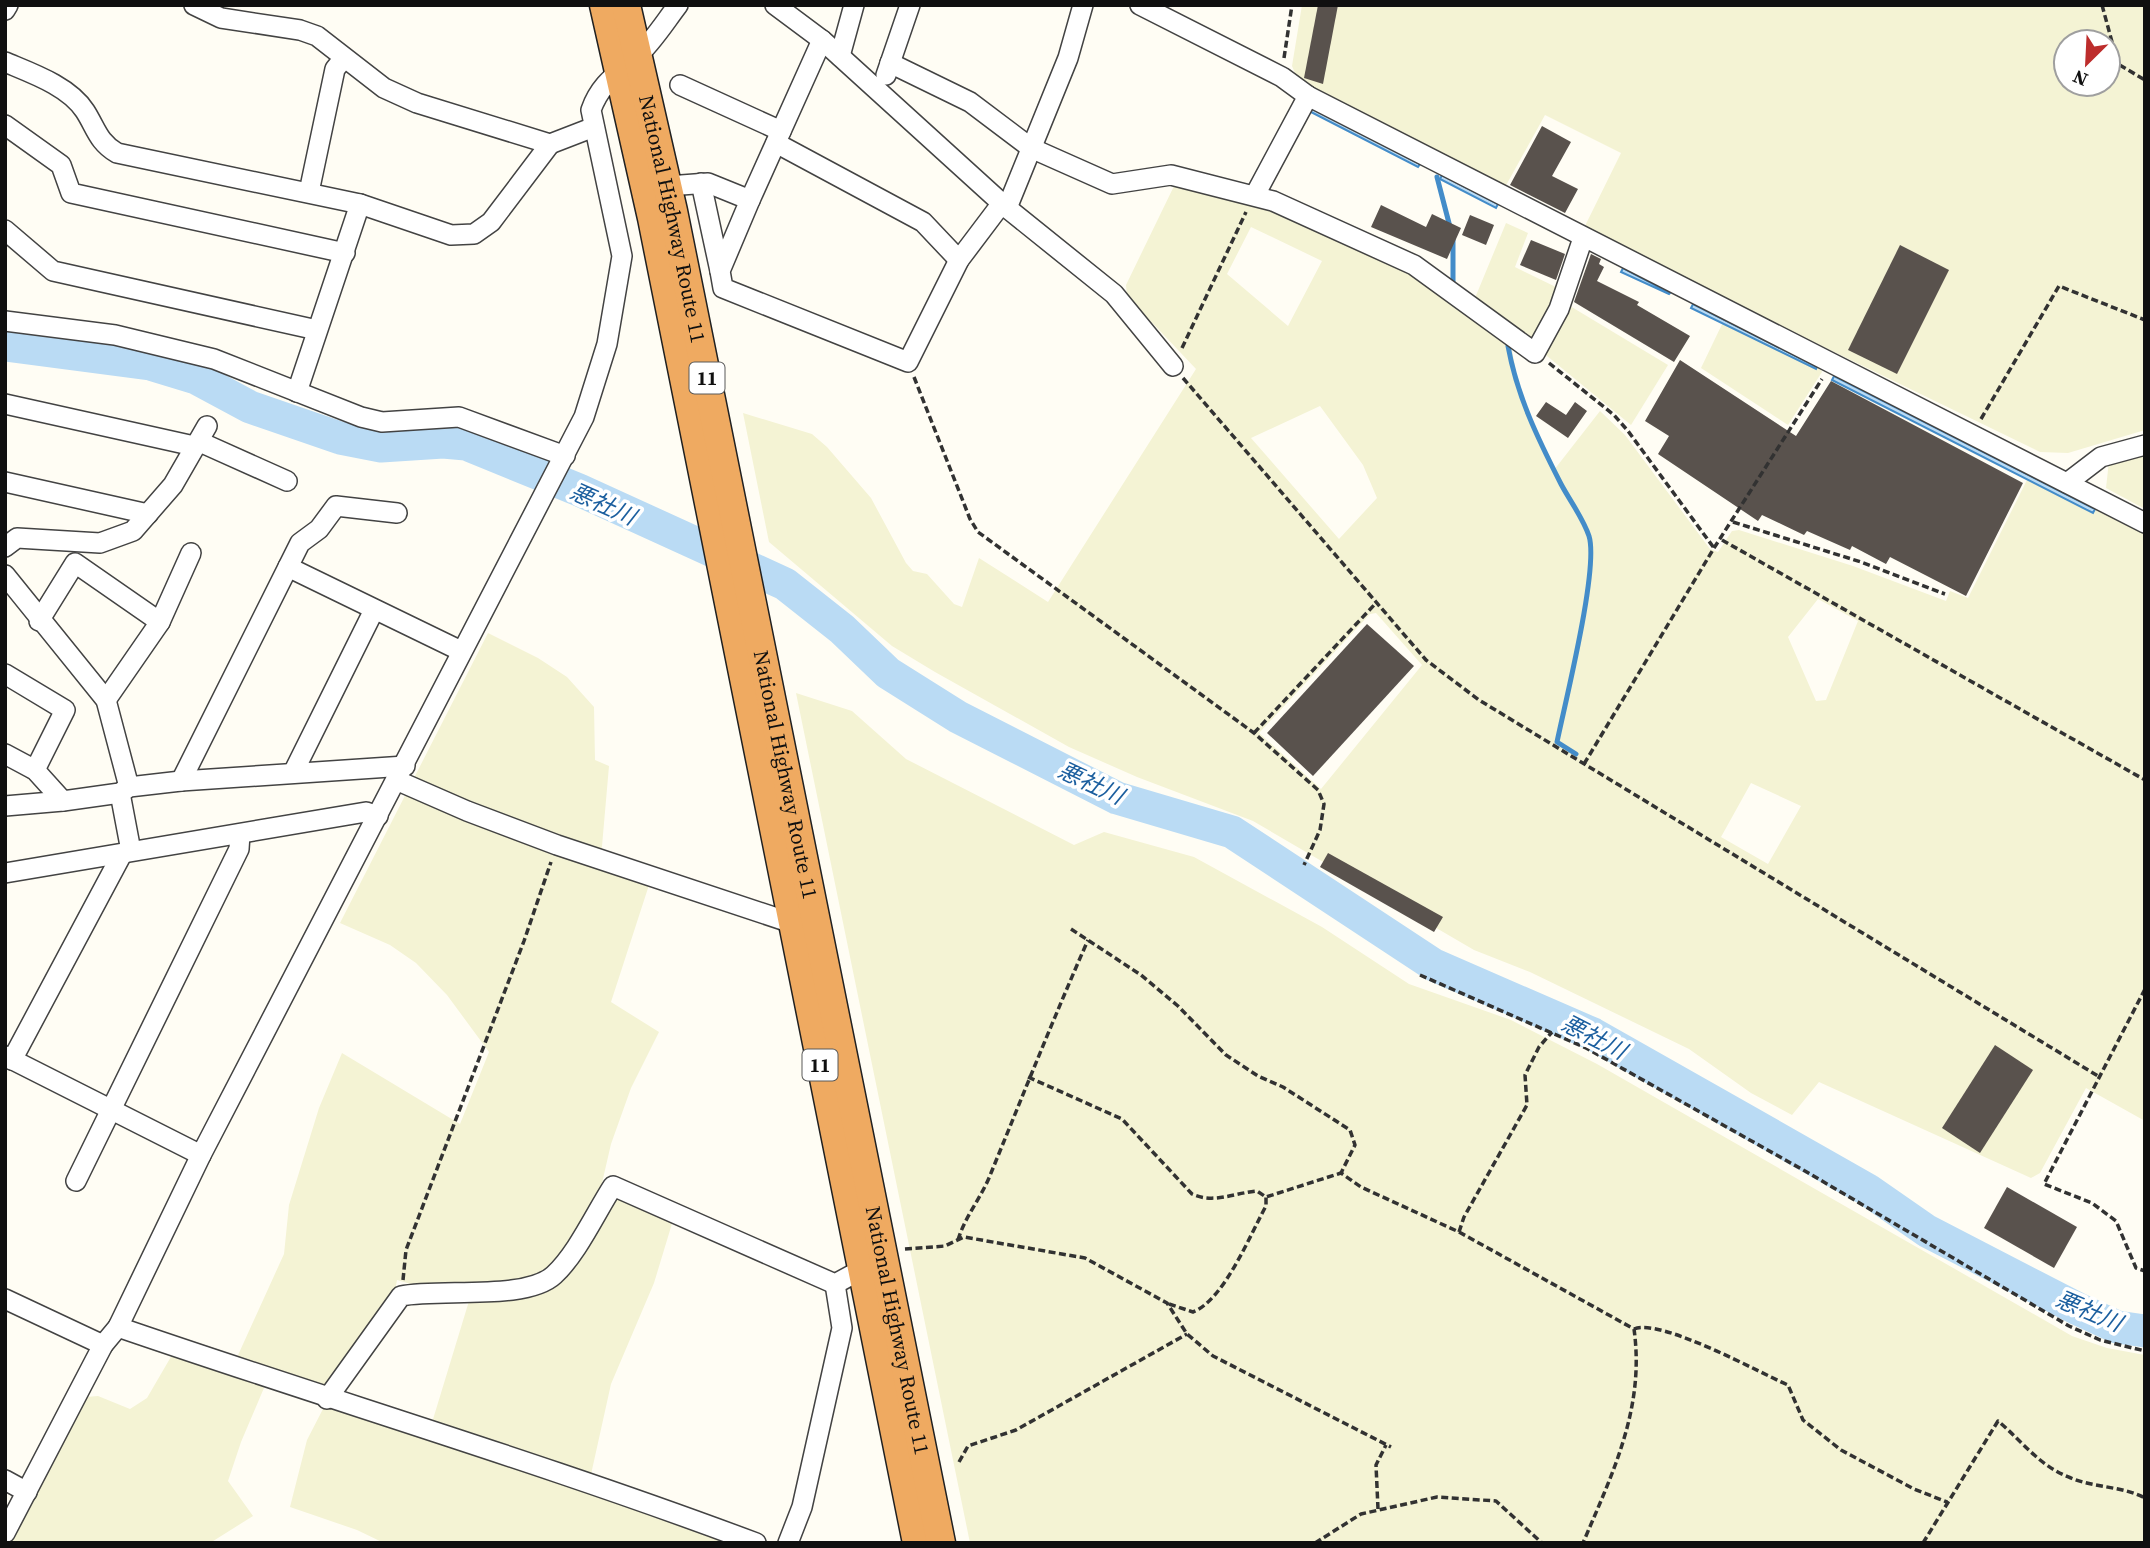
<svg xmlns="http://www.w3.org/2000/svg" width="2150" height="1548" font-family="'Source Serif 4','Noto Sans JP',serif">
<rect width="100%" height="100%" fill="#fffdf4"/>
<g fill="#f4f3d4" fill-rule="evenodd">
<path d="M1302,5H2145V430L2068,453L2040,452L1583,230L1621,153L1545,115L1504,189L1298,80L1292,66ZM2066,42H2108V84H2066Z"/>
<path d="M1176,182L1236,194L1413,271L1511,344L1521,401L1554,470L1600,411L1625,435L1710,549L1718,552L1732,531L1739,530L1853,566L1946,601L1950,591L1968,598L2030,474L2145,533V1121L2086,1088L2040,1173L2031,1178L1819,1082L1792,1115L1751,1093L1689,1049L1530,972L1474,950L1253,821L1137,777L1069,747L935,672L892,646L769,542L743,413L812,434L827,447L871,498L906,563L913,571L927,574L954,604L962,607L979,558L1048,602L1196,369L1127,296L1126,285ZM1251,227L1322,261L1288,326L1227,274ZM1320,406L1363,465L1377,498L1339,539L1251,438ZM1818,599L1858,621L1826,700L1816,701L1788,637ZM1376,613L1422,665L1321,789L1259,733L1370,614ZM1751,783L1801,806L1768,864L1721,837Z"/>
<polygon points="1506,223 1528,233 1515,267 1562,290 1535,347 1475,298"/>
<polygon points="1565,303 1668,365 1631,425 1541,351"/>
<polygon points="1725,318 1820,366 1822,372 1788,425 1701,368"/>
<polygon points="2145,452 2145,509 2106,488 2109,461"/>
<polygon points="488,633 538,658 567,677 594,707 595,760 609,766 600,869 649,885 611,1002 659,1032 631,1088 611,1144 602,1183 674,1217 654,1283 611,1384 588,1488 736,1543 384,1543 357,1530 290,1507 307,1440 324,1407 427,1439 469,1301 397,1280 394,1297 330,1384 323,1386 272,1369 241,1442 228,1481 253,1516 210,1543 10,1543 86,1397 98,1396 130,1409 147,1398 172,1355 229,1375 284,1254 289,1205 319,1108 342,1053 460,1124 489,1052 447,995 416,963 390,945 340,923"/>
<polygon points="796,693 852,711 906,759 1074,845 1104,832 1194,857 1322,927 1409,984 1511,1020 1597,1064 2072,1336 2107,1348 2145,1355 2145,1543 970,1543"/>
</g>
<g fill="#badbf4" stroke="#438cc9" stroke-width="2">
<polygon points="1311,107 1420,164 1418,167 1309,111"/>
<polygon points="1442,175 1498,204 1496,208 1440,179"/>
<polygon points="1623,268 1670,293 1669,294 1621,272"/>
<polygon points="1693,304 1817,367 1816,369 1691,308"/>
<polygon points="1834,376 2095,509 2093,513 1832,380"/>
</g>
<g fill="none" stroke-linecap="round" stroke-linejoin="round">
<g stroke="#438cc9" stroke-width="5">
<polyline points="1437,177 1450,227"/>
<polyline points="1453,240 1453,283"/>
<path d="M1508,346C1517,396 1538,439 1561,484C1570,501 1583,518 1589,536C1599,568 1565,703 1557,742L1576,754"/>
</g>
<polyline stroke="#badbf4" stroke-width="33" points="5,345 150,364 196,378 250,407 340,438 381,446 443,442 466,444 579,490 785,584 842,629 888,673 958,717 1117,798 1232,832 1434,965 1593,1034 1868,1190 1927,1231 2078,1309 2117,1327 2145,1331"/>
</g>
<g fill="#59524d">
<polygon points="1318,5 1338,5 1323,84 1304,78"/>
<polygon points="1542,126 1571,142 1552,176 1578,189 1565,213 1510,185"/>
<polygon points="1381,205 1426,227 1432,214 1461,228 1447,259 1371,227"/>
<polygon points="1470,215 1494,225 1486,245 1462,235"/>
<polygon points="1531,240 1565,254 1556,280 1520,265"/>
<polygon points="1900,245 1949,270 1897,374 1848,350"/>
<polygon points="1591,254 1601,259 1599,264 1604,267 1597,281 1639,302 1637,305 1690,336 1674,362 1574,302"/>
<polygon points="1680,360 1796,436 1831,381 2023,483 1966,596 1890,557 1886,564 1852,546 1850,550 1807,531 1804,535 1762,515 1758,521 1658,454 1669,436 1645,421"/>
<polygon points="1546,402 1566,415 1575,402 1587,411 1568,438 1536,416"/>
<polygon points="1367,624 1414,666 1313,776 1267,733"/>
<polygon points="1328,853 1443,917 1434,932 1320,867"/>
<polygon points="1995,1045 2033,1070 1980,1153 1942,1128"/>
<polygon points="2007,1187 2077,1227 2054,1268 1984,1228"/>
</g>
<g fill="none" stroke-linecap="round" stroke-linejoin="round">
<g stroke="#434343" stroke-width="22">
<g id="minor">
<polyline points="194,5 221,18 300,30 317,36 384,88 417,103 550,144 594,127"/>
<polyline points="775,5 822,40 1007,208 1114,294 1173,366"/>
<polyline points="1140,5 1282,77 1308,96 2145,523"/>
<polyline points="5,10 8,5"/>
<polyline points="840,56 854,5"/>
<path d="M5,62C31,73 69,86 85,111C96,128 98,142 117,153L360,204L451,235L474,234L491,222L550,144"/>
<polyline points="890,63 970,102 1031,148 1112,184 1171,175 1273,201 1414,265 1535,353 1559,309 1583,238"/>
<polyline points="886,75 910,5"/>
<polyline points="680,85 781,131"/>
<polyline points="5,125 61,165 71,193 345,253"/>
<polyline points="776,143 923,222 959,260"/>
<polyline points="701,183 720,271"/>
<polyline points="668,186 708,183 750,200 720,271 723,288 908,362 959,260 1002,203"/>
<polyline points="309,192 335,69 344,58"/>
<polyline points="1255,195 1308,96"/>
<polyline points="750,200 822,40"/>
<polyline points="1007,208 1068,58 1083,5"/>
<polyline points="5,230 53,271 317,330"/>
<polyline points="5,321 115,335 214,359 361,417 382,422 459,417 565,456"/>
<polyline points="297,392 360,204"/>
<polyline points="5,404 194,446"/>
<polyline points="200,442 287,481"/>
<polyline points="5,482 148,514"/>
<polyline points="2067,483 2101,457 2145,445"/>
<polyline points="5,547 17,538 100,543 133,531 173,485 207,426"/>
<polyline points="288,567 461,651"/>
<polyline points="5,575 106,700 129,787"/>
<polyline points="39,621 75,563 160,622"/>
<polyline points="5,674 65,710 35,770"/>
<polyline points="106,700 160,622 191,553"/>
<polyline points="5,754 35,770 63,801"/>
<polyline points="293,773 374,610"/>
<polyline points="396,780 467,811 557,845 801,926"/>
<polyline points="181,781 300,543 319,529 336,506 397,513"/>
<polyline points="120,793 131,851"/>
<polyline points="5,806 63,801 120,793 129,787 181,781 405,766"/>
<polyline points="5,873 366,812 378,816"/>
<polyline points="5,1056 201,1155"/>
<polyline points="12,1060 122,854"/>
<polyline points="76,1181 239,849 240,834"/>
<polyline points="5,1299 103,1345"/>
<path d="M118,1327C330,1400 546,1464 756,1543"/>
<path d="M327,1399L401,1296C440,1288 526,1301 554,1275C577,1254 596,1212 613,1186L835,1284L870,1265"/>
<polyline points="5,1480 27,1492"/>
<path d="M5,1533L103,1345L118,1327L201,1155L584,417L607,344L622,256L591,110C600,84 617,74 636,57C652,43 665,22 678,5"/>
<polyline points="788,1543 802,1507 842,1328 835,1284"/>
</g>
</g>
<g stroke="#212121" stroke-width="31">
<g id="highway">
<polyline points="604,5 652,218 917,1543"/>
<path id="s1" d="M626,5L673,211L941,1543"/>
</g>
</g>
<g stroke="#323232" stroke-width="3.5" stroke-dasharray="7 3.5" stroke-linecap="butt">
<polyline points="2102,5 2118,64 2145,80"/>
<polyline points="1284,58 1292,5"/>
<polyline points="1182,348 1246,212"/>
<polyline points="1549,363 1614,415 1628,431 1714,548"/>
<polyline points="914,377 970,519 978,532 1254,733 1318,790 1324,804 1320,830 1304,865"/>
<polyline points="1183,378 1426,660 1479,700 2098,1076"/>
<polyline points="1981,419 2059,286 2145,320"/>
<polyline points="1733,522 1861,562 1945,594"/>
<polyline points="1722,540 2145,780"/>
<polyline points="1254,733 1376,603"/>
<polyline points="1584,764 1714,548 1822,379"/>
<polyline points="1071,929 1141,975 1178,1006 1226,1055 1258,1076 1283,1087 1350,1130 1355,1145 1341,1173"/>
<polyline points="1420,975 1586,1048 1805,1171 2069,1326 2100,1340 2145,1351"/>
<polyline points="2145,989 2044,1184 2092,1203 2116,1221 2136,1268 2145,1271"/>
<path d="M1028,1077L1122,1119L1192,1194C1214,1204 1234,1193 1257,1191L1266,1197L1341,1173L1361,1187L1459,1232L1634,1329C1645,1408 1613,1472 1583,1543"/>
<polyline points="1459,1232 1464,1217 1527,1105 1525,1075 1539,1047 1552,1032"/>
<path d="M958,1240C965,1216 982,1197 991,1173C1023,1095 1054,1017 1088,940"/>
<polyline points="905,1249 945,1246 964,1237 1085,1258 1167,1303 1187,1334 1213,1356 1391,1447"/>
<polyline points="403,1280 406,1250 524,941 551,862"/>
<path d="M1169,1304L1193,1312C1224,1300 1250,1235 1266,1206V1197"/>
<path d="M1634,1329C1661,1318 1758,1372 1788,1385L1803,1420L1841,1450L1914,1489L1947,1502"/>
<polyline points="959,1462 968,1446 1016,1430 1187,1334"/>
<polyline points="1378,1509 1376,1465 1386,1445"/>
<polyline points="1315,1543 1361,1514 1437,1497 1496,1501 1542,1543"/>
<path d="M1923,1543L1998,1421C2023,1442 2039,1466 2071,1478C2095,1488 2122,1486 2145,1498"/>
</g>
<use href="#minor" stroke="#fff" stroke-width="19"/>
<use href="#highway" stroke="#efaa61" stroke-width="28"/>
</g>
<g text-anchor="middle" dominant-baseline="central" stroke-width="7" stroke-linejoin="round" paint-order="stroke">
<g fill="#fff" stroke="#585858" stroke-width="2">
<rect x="689.5" y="362.5" width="35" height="31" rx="5"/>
<rect x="802.5" y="1049.5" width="35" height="31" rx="5"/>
</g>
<g font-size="19" font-weight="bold" fill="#101010">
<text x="707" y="378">11</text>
<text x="820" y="1065">11</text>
</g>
<g font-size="21" fill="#101010" stroke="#fff">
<text stroke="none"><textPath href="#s1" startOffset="219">National Highway Route 11</textPath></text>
<text stroke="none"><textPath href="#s1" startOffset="786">National Highway Route 11</textPath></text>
<text stroke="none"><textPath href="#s1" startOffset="1353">National Highway Route 11</textPath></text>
</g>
<g font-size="23" font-style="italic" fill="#1c5f9f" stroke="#fff">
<text transform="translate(603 504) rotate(24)">悪社川</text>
<text transform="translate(1091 783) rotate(25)">悪社川</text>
<text transform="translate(1594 1037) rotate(27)">悪社川</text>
<text transform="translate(2089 1311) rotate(23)">悪社川</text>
</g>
</g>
<rect width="2150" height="1548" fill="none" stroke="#101010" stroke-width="14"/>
<g transform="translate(2087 63) rotate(204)"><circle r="33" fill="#ffffff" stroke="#9f9f9f" stroke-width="2"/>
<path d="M0-5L12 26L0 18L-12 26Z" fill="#bd2d2c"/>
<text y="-10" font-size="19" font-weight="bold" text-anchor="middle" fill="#101010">N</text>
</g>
</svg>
